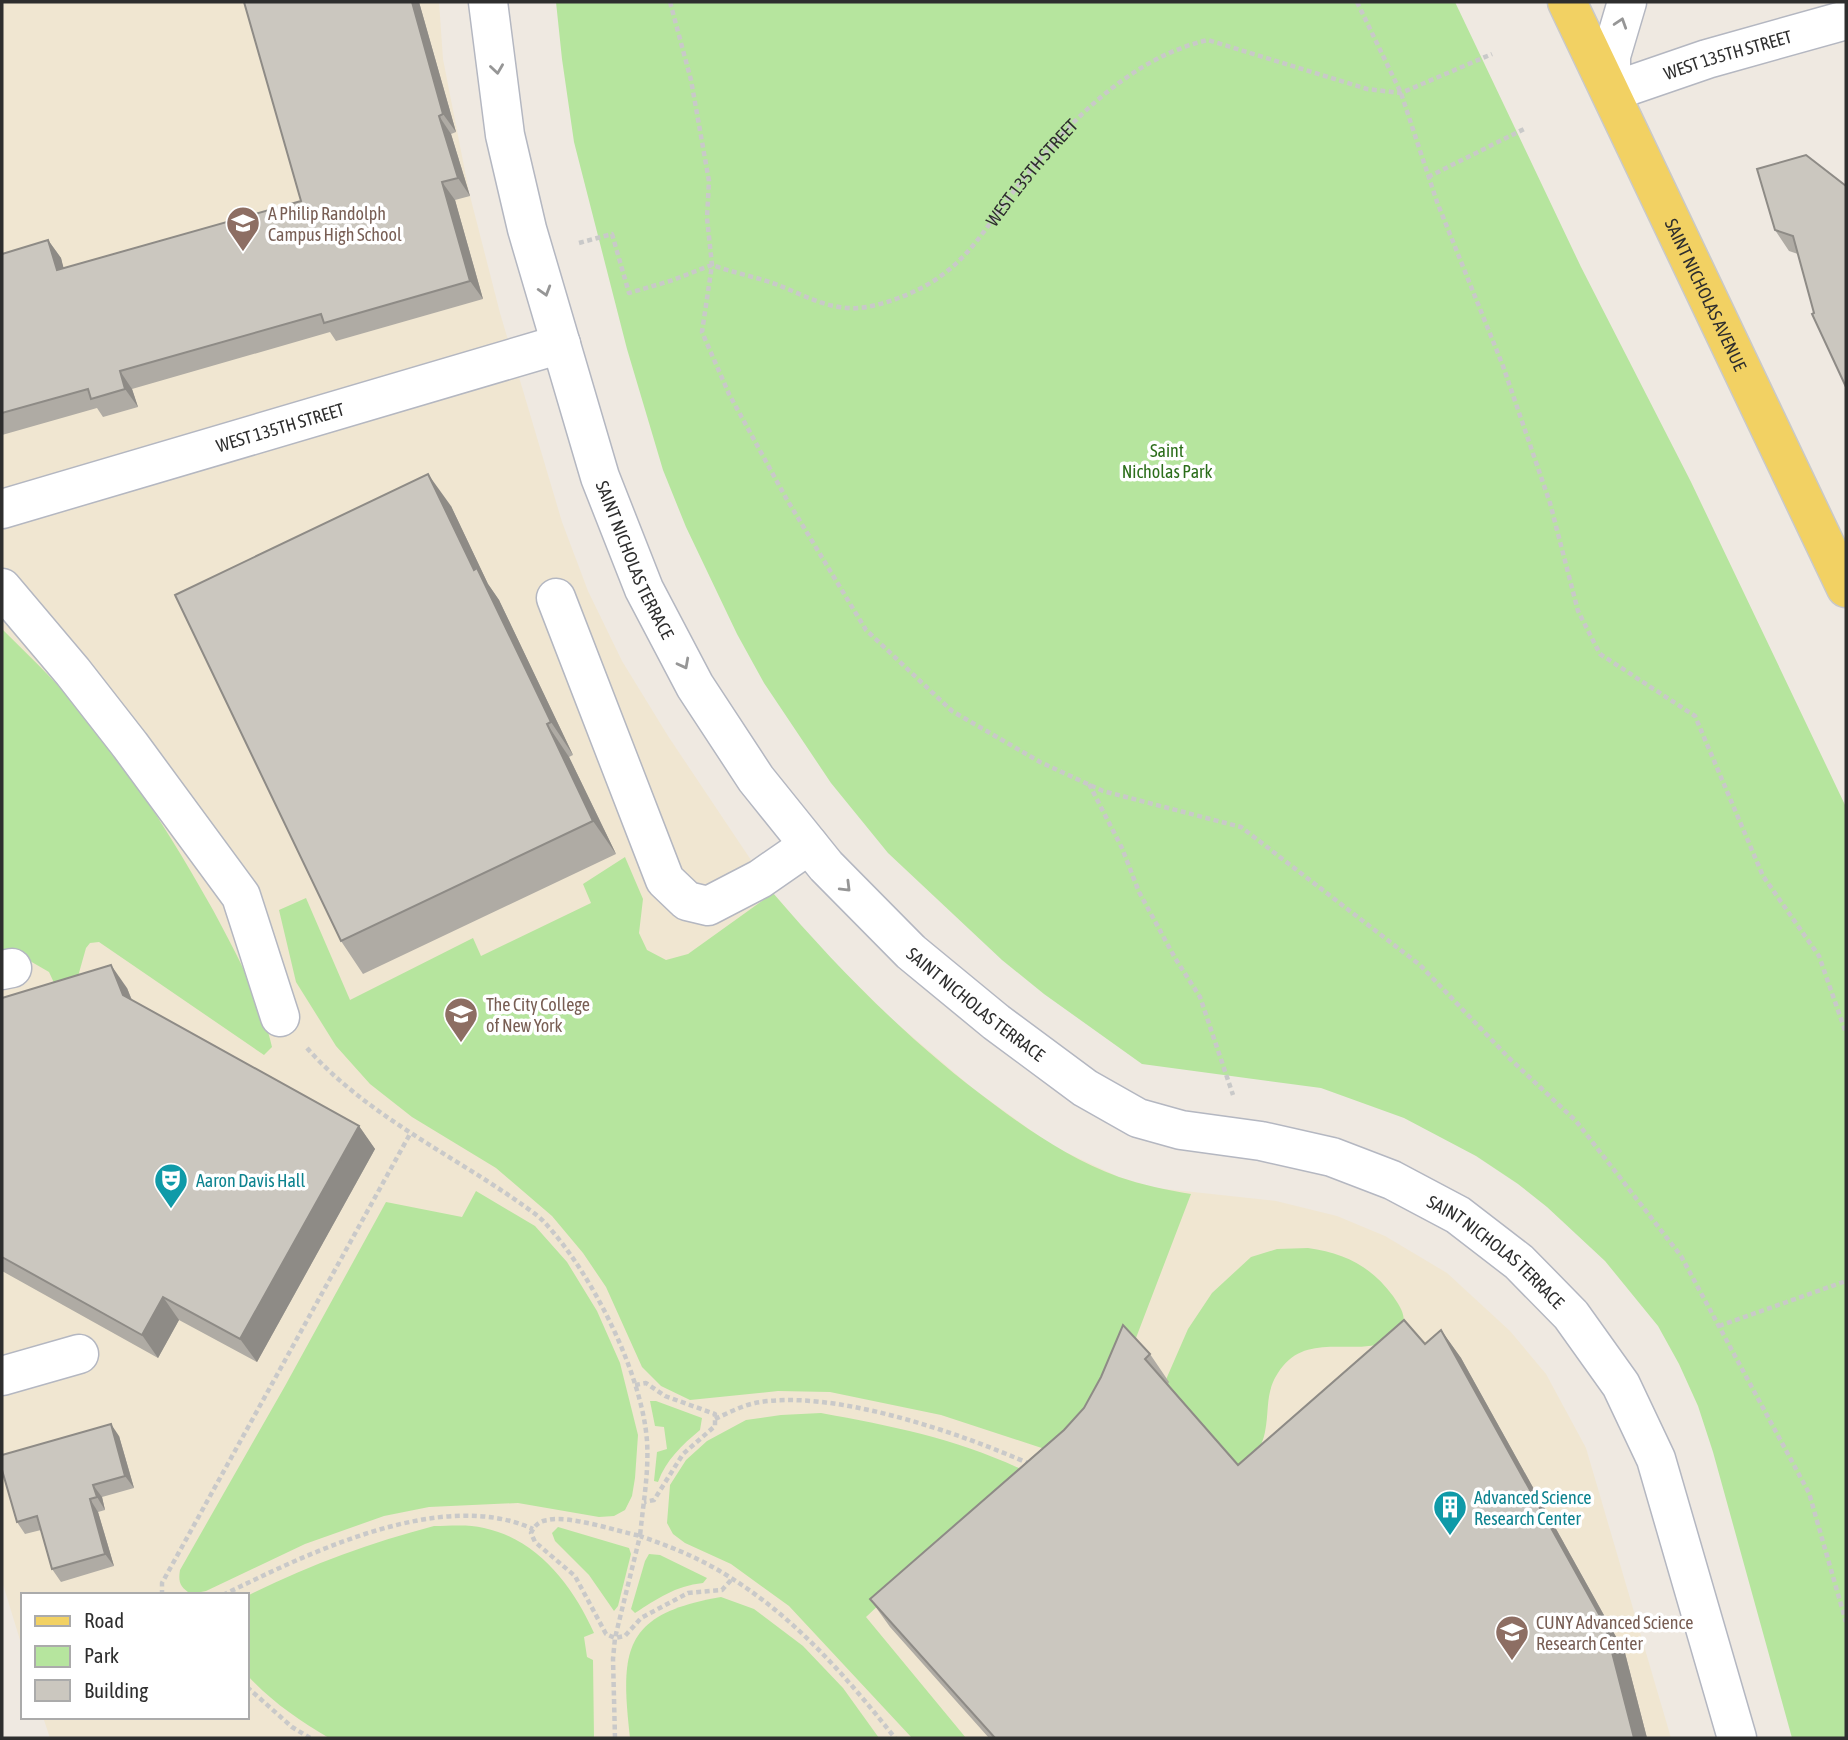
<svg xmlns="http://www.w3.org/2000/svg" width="1848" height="1740" font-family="'Asap Condensed',sans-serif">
<rect width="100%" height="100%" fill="#efe9e1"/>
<polygon fill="#f0e6d1" points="2,2 439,2 443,59 469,192 500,313 562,522 588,591 622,661 668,736 773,893 823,951 893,1020 975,1090 1053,1146 1119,1177 1156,1188 1276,1201 1337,1216 1385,1236 1447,1273 1510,1331 1546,1374 1586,1448 1671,1738 50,1738 43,1717 247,1717 247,1595 23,1595 23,1650 2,1581"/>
<g fill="#b6e59e">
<polygon points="556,2 1455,2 1581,267 1691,482 1846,807 1846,1738 1792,1738 1713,1452 1698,1406 1679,1364 1658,1326 1605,1261 1547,1207 1518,1184 1476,1156 1404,1118 1321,1088 1142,1064 1044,994 1002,960 888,853 831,783 764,683 737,634 686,527 663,470 627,349 574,142 562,59"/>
<path d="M2,629C18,645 35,661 51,678C115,745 168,830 213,910C236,953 261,999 272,1047L264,1055L99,942L90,943L86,948L73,994L61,998L49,972L11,950L2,949Z"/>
<path d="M625,857L643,899L639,933L647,950L666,960L688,954L773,893C840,971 912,1044 995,1105C1034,1134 1073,1160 1119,1177C1142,1185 1167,1190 1191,1194L1131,1351L1069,1457L941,1415L830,1392L778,1391L690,1400L661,1386L642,1367L606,1287L583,1253L552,1216L496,1168L412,1117L370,1084L336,1046L296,982L279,910L306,898L350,1000L473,938L481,956L591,903L583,884Z"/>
<path d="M476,1191L535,1226L567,1262L597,1311L620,1363L638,1435L635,1478L632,1496L625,1510L614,1516L599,1517L518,1503L429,1507L384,1516L305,1544L206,1591L191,1594C180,1587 178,1582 180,1570L285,1386L386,1202L462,1217Z"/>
<path d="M1308,1248C1344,1253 1371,1266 1393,1296C1402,1309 1406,1316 1403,1331C1398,1334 1394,1338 1389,1341C1356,1356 1310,1333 1283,1366C1264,1389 1270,1407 1265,1432C1262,1447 1254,1457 1245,1470L1157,1422L1161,1391L1188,1329L1212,1293L1251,1257L1277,1249Z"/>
<path d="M650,1401H656L702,1418L700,1430C682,1445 666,1460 658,1482L654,1481L657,1452L667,1449L664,1427L655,1426Z"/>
<path d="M821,1413C893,1426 957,1439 1023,1470L866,1617L966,1738H912L789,1606L731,1564L685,1543L673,1534L667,1523L670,1485L686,1460L707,1441L746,1420L781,1415Z"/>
<path d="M434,1526C450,1526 468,1524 484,1528C537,1539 573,1586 594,1633L584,1637L587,1657L593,1660L594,1738H329C298,1720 271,1701 247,1675V1596C307,1566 369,1543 434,1526Z"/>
<polygon points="558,1527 629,1548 631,1554 618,1606 614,1611 589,1575 555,1541 552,1533"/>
<path d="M649,1554L660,1555L707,1578L703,1583C675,1586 657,1599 635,1613L631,1609L645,1561Z"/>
<path d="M721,1597L754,1609L803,1646L843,1688L879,1738H630C620,1649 623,1614 721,1597Z"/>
</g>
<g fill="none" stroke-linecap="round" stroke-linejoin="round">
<g stroke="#b4b7c1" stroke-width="41">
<g id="minor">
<path id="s2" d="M488,2L505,135L527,229L600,477L644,589L695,686L756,779L826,866L911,952L996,1022L1085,1088L1138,1118L1181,1130L1261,1141L1332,1157L1392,1180L1458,1215L1519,1262L1571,1315L1621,1385L1656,1459L1737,1738"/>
<path id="s3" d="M1627,2L1611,56V92L1707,59L1846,20"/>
<path id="s4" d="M2,509L561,344"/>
<polyline points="2,588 73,672 130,745 241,896 280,1017"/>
<polyline points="556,598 665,880 687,901 708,906 760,879 809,845"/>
<polyline points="2,970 12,968"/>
<polyline points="2,1376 79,1354"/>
</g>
</g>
<g stroke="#c9c9c9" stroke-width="41">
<g id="major">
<path id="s5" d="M1567,2L1846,588"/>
</g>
</g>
<g stroke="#c9c9c9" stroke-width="4.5" stroke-dasharray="5 3.5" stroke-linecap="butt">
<polyline points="670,2 691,80 709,181 707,218 712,265 702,332 729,394 786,498 866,630 952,711 1040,762 1103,791 1241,827 1420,965 1509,1058 1576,1121 1681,1256 1809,1493 1846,1622"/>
<polyline points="1357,2 1401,93 1437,202 1503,366 1550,503 1578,611 1600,654 1695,716 1763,876 1819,956 1846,1033"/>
<polyline points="1428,177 1526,128"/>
<path id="s1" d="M579,243L612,234L629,293L670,281L712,265C734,273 757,277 778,285C801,294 824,307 849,308C865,309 881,304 896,299C965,274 979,234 1021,182C1070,121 1130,58 1208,40L1367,89L1401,93L1492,54"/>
<polyline points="1089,784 1122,848 1139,892 1175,958 1200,997 1233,1095"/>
<path d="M307,1048C365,1114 449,1153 520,1203C528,1209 538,1215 545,1223C591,1272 642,1373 647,1441C649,1473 643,1504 640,1536C617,1531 569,1515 548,1520C539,1521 535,1525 531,1533L535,1542L575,1576L606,1634L615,1638L625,1636L641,1618L688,1593L722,1590L732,1579"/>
<polyline points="1719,1326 1846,1281"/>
<polyline points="635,1385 646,1383 665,1396 715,1414 715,1426 683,1454 654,1500 644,1502"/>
<path d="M715,1419C728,1413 741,1406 755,1403C831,1388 960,1433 1030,1464"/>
<polyline points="162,1595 162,1583 410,1134"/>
<path d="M223,1595C307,1554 441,1487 533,1529"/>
<polyline points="247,1687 292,1727 310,1738"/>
<path d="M615,1738L613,1659L615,1638L640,1536C669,1546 697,1557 723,1573C792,1614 846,1676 895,1738"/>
</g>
<use href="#minor" stroke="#fff" stroke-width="38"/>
<use href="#major" stroke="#f2d163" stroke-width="38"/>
</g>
<g fill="#afaba4">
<polygon points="419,2 456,132 451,134 470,196 455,200 483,299 336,341 330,332 132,389 138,407 103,417 97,408 2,435 2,254 48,240 61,258 63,268 301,201"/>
<polygon points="1846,186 1814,313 1798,254 1789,251 1775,230"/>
<polygon points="451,506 488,584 499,600 573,755 569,757 616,854 363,974 341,941"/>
<polygon points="127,988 132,1000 359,1126 375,1149 257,1362 179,1320 158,1358 2,1271 2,998"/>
<polygon points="1441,1330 1461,1358 1625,1653 1647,1738 989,1738 890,1627 870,1599 1150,1354 1169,1382 1168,1384 1238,1465 1425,1344"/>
<polygon points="119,1436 134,1488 102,1497 105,1510 98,1512 114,1566 61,1582 52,1569 41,1530 25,1534 17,1522"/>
</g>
<g fill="#8e8b86">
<polygon points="412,2 419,2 456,132 443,114"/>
<polygon points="439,116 451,134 470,196 458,178"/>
<polygon points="442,182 455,200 483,299 470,281"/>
<polygon points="48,240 61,258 69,288 57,270"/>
<polygon points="120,371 132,389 138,407 125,389"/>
<polygon points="428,474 451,506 488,584 499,600 573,755 551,722 474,570"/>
<polygon points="547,724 569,757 616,854 593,821"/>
<polygon points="111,965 127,988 139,1019 123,995"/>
<polygon points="359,1126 375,1149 257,1362 240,1339"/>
<polygon points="163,1297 179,1320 158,1358 142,1335"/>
<polygon points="1441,1330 1461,1358 1625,1653 1647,1738 1634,1738"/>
<polygon points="111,1424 119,1436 134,1488 125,1476"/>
<polygon points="93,1485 102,1497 105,1510 97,1497"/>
<polygon points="90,1499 98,1512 114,1566 105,1554"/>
</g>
<g fill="#cbc7bf" stroke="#8e8b86" stroke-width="2">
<polygon points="244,2 412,2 443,114 439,116 458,178 442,182 470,281 324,323 321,314 120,371 125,389 91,399 88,389 2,413 2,254 48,240 57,270 301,201"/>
<polygon points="1806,155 1846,186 1846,387 1812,314 1814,313 1793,236 1775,230 1757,169"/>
<polygon points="428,474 474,570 477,568 551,722 547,724 593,821 341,941 175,595"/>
<polygon points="111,965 123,995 359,1126 240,1339 163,1297 142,1335 2,1257 2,998"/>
<polygon points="1404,1320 1425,1344 1441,1330 1605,1625 1634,1738 995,1738 870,1599 1064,1430 1084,1408 1101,1377 1123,1325 1150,1354 1145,1359 1238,1465"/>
<polygon points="111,1424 125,1476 93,1485 97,1497 90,1499 105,1554 52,1569 37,1516 17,1522 2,1470 2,1455"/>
</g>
<defs><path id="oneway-chevron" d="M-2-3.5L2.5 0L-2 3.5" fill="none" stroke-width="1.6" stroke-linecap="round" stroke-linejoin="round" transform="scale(1.75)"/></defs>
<g stroke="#969696">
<use href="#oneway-chevron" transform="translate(1621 23) rotate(-72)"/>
<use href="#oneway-chevron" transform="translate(497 69) rotate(82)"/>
<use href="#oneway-chevron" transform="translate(545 291) rotate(73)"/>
<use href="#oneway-chevron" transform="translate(684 664) rotate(62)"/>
<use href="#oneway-chevron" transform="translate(846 887) rotate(45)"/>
</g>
<defs>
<g id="school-pin" transform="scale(1.75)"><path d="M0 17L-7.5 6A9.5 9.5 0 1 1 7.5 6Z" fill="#8d6e63" stroke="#fff"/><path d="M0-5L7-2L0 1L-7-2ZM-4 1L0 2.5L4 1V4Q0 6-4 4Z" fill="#fff"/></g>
<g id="university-pin" transform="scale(1.75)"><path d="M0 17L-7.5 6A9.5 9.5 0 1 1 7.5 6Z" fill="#8d6e63" stroke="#fff"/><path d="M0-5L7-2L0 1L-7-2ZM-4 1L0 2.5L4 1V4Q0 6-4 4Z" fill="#fff"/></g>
<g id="theatre-pin" transform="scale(1.75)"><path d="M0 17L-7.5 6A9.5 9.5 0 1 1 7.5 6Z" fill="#0f9aa8" stroke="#fff"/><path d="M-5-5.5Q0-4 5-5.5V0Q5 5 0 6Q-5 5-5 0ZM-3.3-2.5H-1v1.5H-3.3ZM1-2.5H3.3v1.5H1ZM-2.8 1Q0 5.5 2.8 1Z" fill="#fff"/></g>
<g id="building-pin" transform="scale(1.75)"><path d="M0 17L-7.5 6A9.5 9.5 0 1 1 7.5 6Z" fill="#0f9aa8" stroke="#fff"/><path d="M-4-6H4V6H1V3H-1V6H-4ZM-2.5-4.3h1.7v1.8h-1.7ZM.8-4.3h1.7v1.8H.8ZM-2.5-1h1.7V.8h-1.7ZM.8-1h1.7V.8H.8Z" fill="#fff"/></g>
</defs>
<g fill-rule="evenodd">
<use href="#school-pin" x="243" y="223"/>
<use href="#university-pin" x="461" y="1014"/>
<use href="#theatre-pin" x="171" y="1180"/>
<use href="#building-pin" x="1450" y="1507"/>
<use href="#university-pin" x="1512" y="1632"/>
</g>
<g text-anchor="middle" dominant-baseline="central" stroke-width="7" stroke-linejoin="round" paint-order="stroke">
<g font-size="18" fill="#2e2e2e" stroke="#fff">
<text stroke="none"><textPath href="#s3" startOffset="215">WEST 135TH STREET</textPath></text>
<text stroke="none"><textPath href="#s1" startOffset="564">WEST 135TH STREET</textPath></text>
<text stroke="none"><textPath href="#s5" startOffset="324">SAINT NICHOLAS AVENUE</textPath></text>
<text stroke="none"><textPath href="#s4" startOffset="290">WEST 135TH STREET</textPath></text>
<text stroke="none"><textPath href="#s2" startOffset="579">SAINT NICHOLAS TERRACE</textPath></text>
<text stroke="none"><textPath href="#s2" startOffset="1146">SAINT NICHOLAS TERRACE</textPath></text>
<text stroke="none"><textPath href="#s2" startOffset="1734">SAINT NICHOLAS TERRACE</textPath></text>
</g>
<g font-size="18" fill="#785e54" stroke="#fff" text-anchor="start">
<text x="268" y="213">A Philip Randolph<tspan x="268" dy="21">Campus High School</tspan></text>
<text x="486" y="1004">The City College<tspan x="486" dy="21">of New York</tspan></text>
<text x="1536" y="1622">CUNY Advanced Science<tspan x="1536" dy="21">Research Center</tspan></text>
</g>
<g font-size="18" fill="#2c6e1b" stroke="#fff">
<text x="1167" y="450">Saint<tspan x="1167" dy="21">Nicholas Park</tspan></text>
</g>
<g font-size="18" fill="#0d838f" stroke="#fff" text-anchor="start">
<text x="196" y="1180">Aaron Davis Hall</text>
<text x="1474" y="1497">Advanced Science<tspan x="1474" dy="21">Research Center</tspan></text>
</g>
</g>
<rect width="1848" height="1740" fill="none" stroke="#2e2e2e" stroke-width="7"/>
<rect x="21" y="1593" width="228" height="126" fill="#ffffff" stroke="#ababab" stroke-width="2"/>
<rect x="35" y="1616" width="35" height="10" fill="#f2d163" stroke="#ababab" stroke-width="2"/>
<text x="84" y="1628" font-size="21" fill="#2e2e2e">Road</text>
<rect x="35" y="1646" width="35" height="21" fill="#b6e59e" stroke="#ababab" stroke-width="2"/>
<text x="84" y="1663" font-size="21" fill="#2e2e2e">Park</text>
<rect x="35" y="1680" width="35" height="21" fill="#cbc7bf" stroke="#ababab" stroke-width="2"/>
<text x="84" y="1698" font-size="21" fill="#2e2e2e">Building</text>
</svg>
